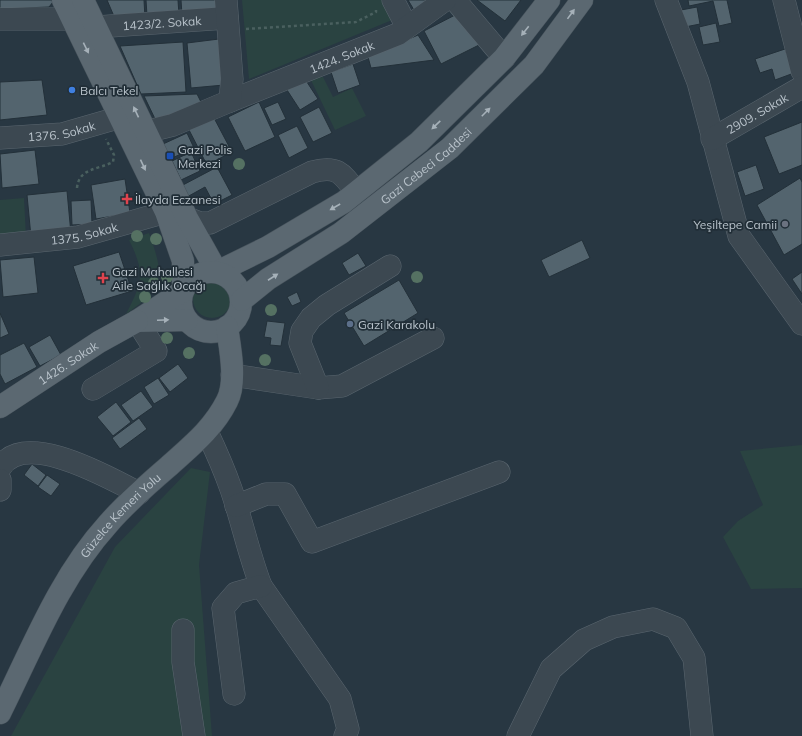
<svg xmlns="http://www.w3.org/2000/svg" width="802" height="736" font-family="Mulish,sans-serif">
<rect width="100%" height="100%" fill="#283742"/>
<g fill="#2a4341">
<polygon points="242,0 388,0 397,18 249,79"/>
<polygon points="323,77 333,97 352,88 366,116 335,130 310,78"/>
<polygon points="24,198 26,237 0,238 0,200"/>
<path d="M149,233C164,275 166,287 126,314C143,282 145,272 129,240Z"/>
<circle cx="212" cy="299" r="19"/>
<polygon points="802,445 802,588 751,589 723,537 738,521 763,505 740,451"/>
<polygon points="191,468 210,472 199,565 212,736 11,736 115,547"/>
</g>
<g fill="#53646e" stroke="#233039">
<polygon points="0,0 52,0 53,2 49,7 0,9"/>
<polygon points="107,0 144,0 145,18 116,21"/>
<polygon points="146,0 178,0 179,15 147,16"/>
<polygon points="181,0 221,0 222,13 182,15"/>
<polygon points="408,0 429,0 414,10"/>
<polygon points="477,0 521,0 505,21"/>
<polygon points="688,0 727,0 732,23 719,26 713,1 689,6"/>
<polygon points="697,7 700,24 685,27 681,10"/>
<polygon points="457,14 487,41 441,64 424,31"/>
<polygon points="716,23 720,42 703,45 699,27"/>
<polygon points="418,35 434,60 371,68 368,57"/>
<polygon points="219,39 224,85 191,88 187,43"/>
<polygon points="183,42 186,92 141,94 120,46"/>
<polygon points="785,49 794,73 775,80 772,69 760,73 755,59"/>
<polygon points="353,64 360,85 338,93 331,72"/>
<polygon points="305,79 318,99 300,110 287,90"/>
<polygon points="42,80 47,115 0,120 0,82"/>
<polygon points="197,94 201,102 157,123 144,96"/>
<polygon points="259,102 275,137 245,151 228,117"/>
<polygon points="278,102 286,119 272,125 264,108"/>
<polygon points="319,107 332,133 313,142 300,117"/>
<polygon points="213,116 232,152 207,165 188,128"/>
<polygon points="802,122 802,165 779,174 764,137"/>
<polygon points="297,126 308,148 289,158 278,135"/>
<polygon points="187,133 194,148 170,159 163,144"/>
<polygon points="35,150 39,184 2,188 0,154"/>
<polygon points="191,152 200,171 181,180 172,161"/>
<polygon points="756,165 764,189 745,196 737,172"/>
<polygon points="217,167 232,195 214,204 205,187 187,197 181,186"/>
<polygon points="800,178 802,182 802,244 784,255 757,205"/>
<polygon points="125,179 130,213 96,219 91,185"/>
<polygon points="67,191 71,234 31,237 27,195"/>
<polygon points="91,200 92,224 72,225 71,201"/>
<polygon points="582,240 590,258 549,277 541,260"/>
<polygon points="119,252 132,291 86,305 73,266"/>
<polygon points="358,253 366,266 349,275 342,263"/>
<polygon points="34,257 38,293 3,297 0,260"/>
<polygon points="802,272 802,294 792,279"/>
<polygon points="399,280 418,313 364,346 344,313"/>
<polygon points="297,292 301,302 292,306 287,297"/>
<polygon points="0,313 9,334 0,338"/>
<polygon points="267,321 285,323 281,346 270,345 271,338 264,337"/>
<polygon points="50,335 61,355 40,366 29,347"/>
<polygon points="24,343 37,367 5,384 0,374 0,355"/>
<polygon points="178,364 188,378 170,392 159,378"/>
<polygon points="158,378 169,395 154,404 144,387"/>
<polygon points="141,391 153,407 133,421 121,405"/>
<polygon points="116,402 131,422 113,436 97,417"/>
<polygon points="139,418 147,429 120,449 112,438"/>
<polygon points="32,464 46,475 38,486 24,475"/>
<polygon points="47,475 60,484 51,496 38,487"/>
</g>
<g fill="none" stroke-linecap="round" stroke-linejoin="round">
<g stroke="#5a666f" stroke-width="23">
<g id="minor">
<polyline points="393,0 407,27"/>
<polyline points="455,0 504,58"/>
<polyline points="666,0 698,82 739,236 802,324"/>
<polyline points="784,0 802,71"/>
<polyline points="0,19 72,19"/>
<path id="s1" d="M96,27L227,18"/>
<path id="s2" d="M230,101L398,34L445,0"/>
<polyline points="145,132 173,125 230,101 232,79 226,0"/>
<path id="s3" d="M0,138L62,134L121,117"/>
<path id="s4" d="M712,139L802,87"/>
<path d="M187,218L200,223H210L312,172C337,165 342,173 356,192"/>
<path id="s5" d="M0,245L78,237L166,212"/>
<polyline points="232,375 318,388 342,386 433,338"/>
<polyline points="318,388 300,343 302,331 311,318 327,305 390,266"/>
<polyline points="93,389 156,351 137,321"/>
<path d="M207,432C216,451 224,469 231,489C242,521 249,555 261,586L340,699L348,729L345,736"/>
<path d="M0,468C24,428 109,478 139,493"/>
<polyline points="0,480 0,490"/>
<polyline points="236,506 266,494 285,494 312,542 499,472"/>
<polyline points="183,630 183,662 194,736"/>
<polyline points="234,694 223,608 236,593 261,586"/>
<polyline points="518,736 551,669 584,640 613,627 653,619 676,628 694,658 702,736"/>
</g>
</g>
<g stroke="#46525b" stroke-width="23">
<g id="major">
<polyline points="63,0 166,212 183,261 183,291"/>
<polyline points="83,0 187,218 217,272"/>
<polyline points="217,272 268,247 344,202 419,142 504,58 549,0"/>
<circle cx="211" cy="302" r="30"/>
<polyline points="183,291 137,321 187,320"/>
<path id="s6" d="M242,300L268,279L341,233L450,148L534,65L582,0"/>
<path id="s7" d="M0,407L99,342L137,321"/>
<path id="s8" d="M0,713C32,649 59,578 108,524C126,503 148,484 169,466C191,446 213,429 227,401C237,382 230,348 227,327"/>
</g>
</g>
<g stroke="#4a605f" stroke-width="2.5" stroke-dasharray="3 3" stroke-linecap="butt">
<polyline points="246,29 356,22 376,12 376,10"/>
<path d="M77,188C79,168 97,170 113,162L114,155L106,139"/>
</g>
<use href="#minor" stroke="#3c4851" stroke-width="22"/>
<use href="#major" stroke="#5b6871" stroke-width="22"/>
</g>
<g fill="#557162">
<circle cx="239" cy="164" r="6"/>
<circle cx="137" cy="236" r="6"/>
<circle cx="156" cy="239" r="6"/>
<circle cx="167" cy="277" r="6"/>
<circle cx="417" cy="277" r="6"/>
<circle cx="154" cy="283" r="6"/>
<circle cx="145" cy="297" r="6"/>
<circle cx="271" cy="310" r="6"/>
<circle cx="167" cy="338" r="6"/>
<circle cx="189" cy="353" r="6"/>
<circle cx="265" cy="360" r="6"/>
</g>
<defs><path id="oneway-solid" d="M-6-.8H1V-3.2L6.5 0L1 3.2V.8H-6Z"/></defs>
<g fill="#a6b1b9">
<use href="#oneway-solid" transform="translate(571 14) rotate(-54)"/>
<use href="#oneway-solid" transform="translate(525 31) rotate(128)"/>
<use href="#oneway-solid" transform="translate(86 48) rotate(64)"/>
<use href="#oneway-solid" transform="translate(136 112) rotate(-115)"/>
<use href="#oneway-solid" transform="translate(486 112) rotate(-45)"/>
<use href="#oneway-solid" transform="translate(436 125) rotate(136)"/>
<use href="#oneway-solid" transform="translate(143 165) rotate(65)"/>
<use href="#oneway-solid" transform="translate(335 207) rotate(150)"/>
<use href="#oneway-solid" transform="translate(273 277) rotate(-33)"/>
<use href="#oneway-solid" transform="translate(163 320) rotate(-2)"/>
</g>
<circle fill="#3f7fe0" stroke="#212e37" stroke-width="1.5" cx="72" cy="90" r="4"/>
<rect fill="#1a4fb4" stroke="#212e37" stroke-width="1.5" x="166" y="152" width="8" height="8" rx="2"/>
<g fill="#e0444e" stroke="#212e37" stroke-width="1.5">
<path d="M125 193h4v4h4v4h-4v4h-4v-4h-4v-4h4z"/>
<path d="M101 272h4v4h4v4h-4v4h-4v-4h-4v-4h4z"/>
</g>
<circle fill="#6b7280" stroke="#212e37" stroke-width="1.5" cx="785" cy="224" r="4"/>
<circle fill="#5c6f8a" stroke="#212e37" stroke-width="1.5" cx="350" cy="324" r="4"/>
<g text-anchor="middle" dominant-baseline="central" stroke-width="3.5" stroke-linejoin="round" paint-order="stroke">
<g font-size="12" fill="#b9c3cb" stroke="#212e37">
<text stroke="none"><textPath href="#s1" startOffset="66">1423/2. Sokak</textPath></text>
<text stroke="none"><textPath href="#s2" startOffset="120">1424. Sokak</textPath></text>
<text stroke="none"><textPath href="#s4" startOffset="52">2909. Sokak</textPath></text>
<text stroke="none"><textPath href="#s3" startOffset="62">1376. Sokak</textPath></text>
<text stroke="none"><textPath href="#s6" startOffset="228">Gazi Cebeci Caddesi</textPath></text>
<text stroke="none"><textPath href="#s5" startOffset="85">1375. Sokak</textPath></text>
<text stroke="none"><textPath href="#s7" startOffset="81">1426. Sokak</textPath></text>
<text stroke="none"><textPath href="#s8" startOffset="233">Güzelce Kemeri Yolu</textPath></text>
</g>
<g font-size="12" fill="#b9c3cb" stroke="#212e37" text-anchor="start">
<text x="80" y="90">Balcı Tekel</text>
<text x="178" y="149">Gazi Polis<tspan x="178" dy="14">Merkezi</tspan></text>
<text x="135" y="199">İlayda Eczanesi</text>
<text x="777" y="224" text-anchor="end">Yeşiltepe Camii</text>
<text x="112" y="271">Gazi Mahallesi<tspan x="112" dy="14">Aile Sağlık Ocağı</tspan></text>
<text x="358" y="324">Gazi Karakolu</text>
</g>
</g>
</svg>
